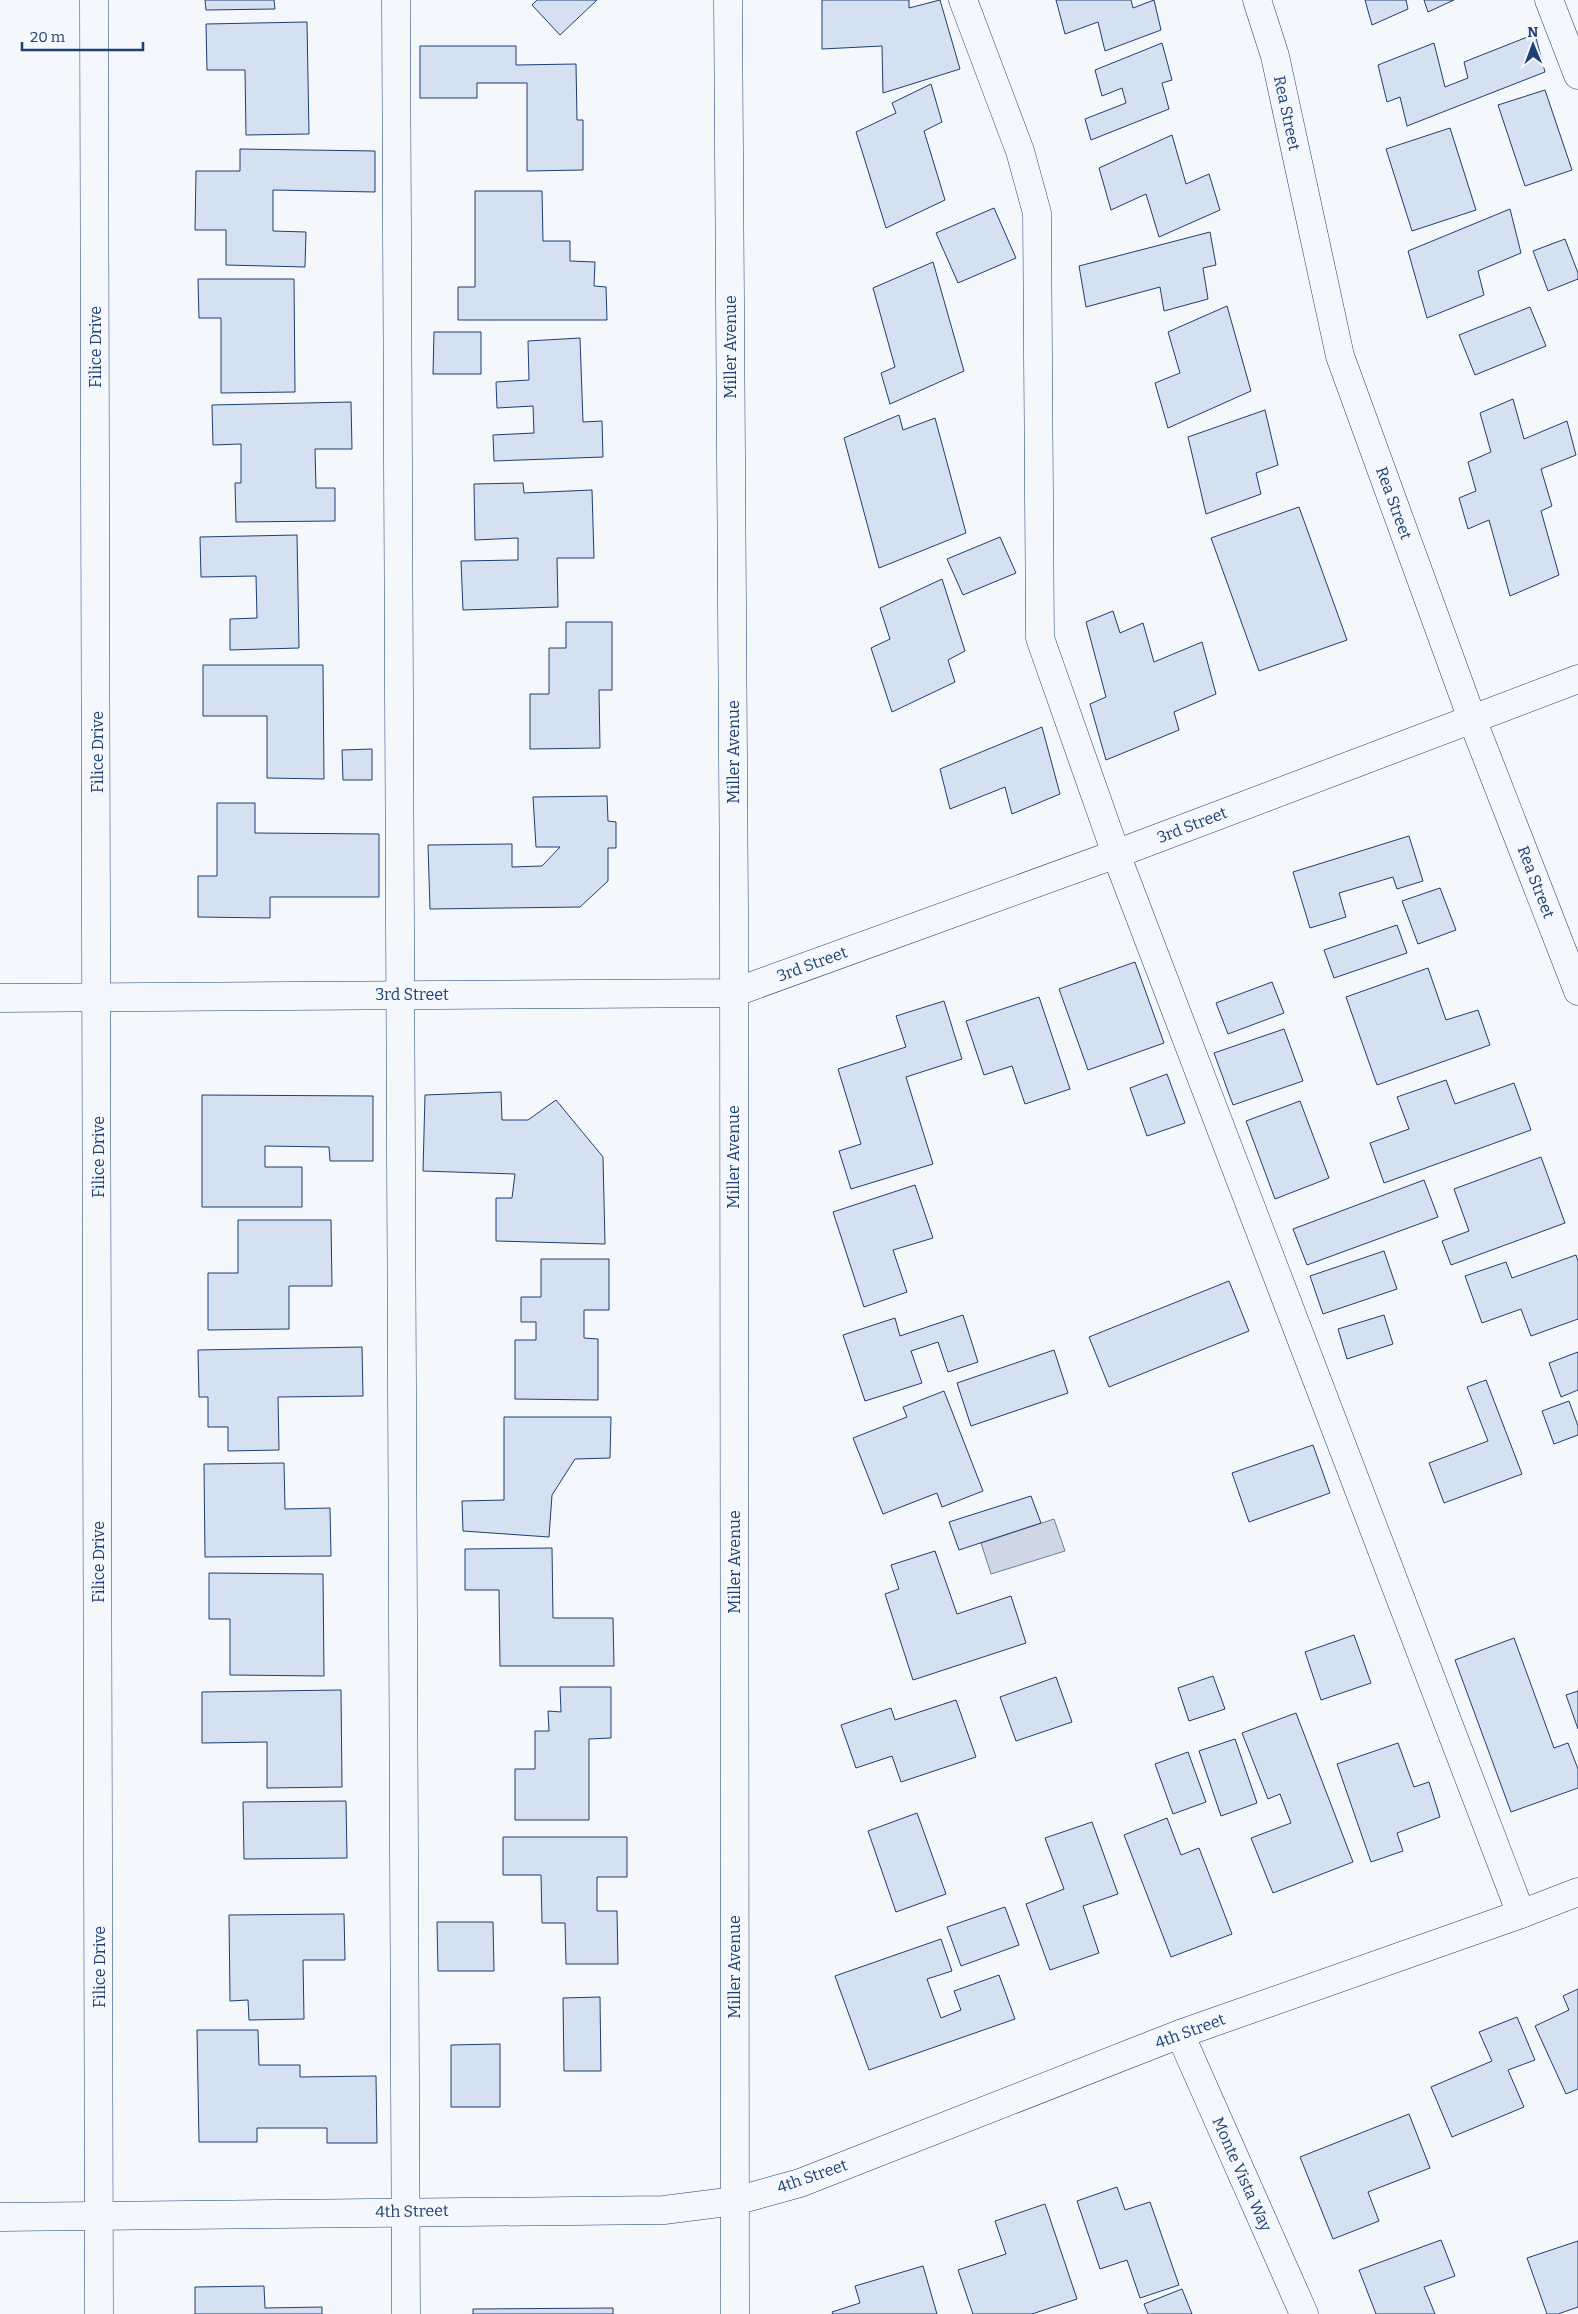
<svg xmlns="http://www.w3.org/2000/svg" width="1578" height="2314" font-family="Bitter,serif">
<rect width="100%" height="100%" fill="#f4f7fb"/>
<polygon fill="#cfd7e4" stroke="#687fa3" points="1054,1519 1065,1551 991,1574 981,1543"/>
<g fill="#d5e0f0" stroke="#1d3f73">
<polygon points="205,0 274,0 275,9 206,10"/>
<polygon points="537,0 597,0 560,35 532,5"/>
<polygon points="822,0 909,0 909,8 940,0 960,69 883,93 882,46 822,49"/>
<polygon points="1056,0 1131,0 1133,8 1154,0 1161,30 1105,51 1098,22 1065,34"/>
<polygon points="1365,0 1406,0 1408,9 1372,25"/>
<polygon points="1424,0 1454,0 1428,12"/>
<polygon points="307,22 309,134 246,135 245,70 207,70 206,24"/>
<polygon points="1535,34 1545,72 1407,126 1400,97 1387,102 1378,65 1434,43 1445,87 1468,78 1464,62"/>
<polygon points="1162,43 1172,80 1162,83 1169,109 1091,140 1085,119 1126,103 1122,88 1102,96 1095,70"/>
<polygon points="420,46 516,46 516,65 576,64 577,120 583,120 583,170 527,171 527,83 477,83 477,98 420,98"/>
<polygon points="931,84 942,122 924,131 945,200 886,228 856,132 896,113 892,103"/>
<polygon points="1545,90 1572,170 1525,186 1498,105"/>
<polygon points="1450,128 1476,210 1412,231 1386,149"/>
<polygon points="1172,135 1186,184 1209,174 1220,210 1159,237 1146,194 1111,210 1099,168"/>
<polygon points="240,149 375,151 375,192 273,190 273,231 306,232 305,267 226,265 226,230 195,230 196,171 240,171"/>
<polygon points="475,191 542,191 543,241 570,241 570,261 595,262 594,286 606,287 607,320 458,320 458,287 475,287"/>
<polygon points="994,208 1016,258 958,283 936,233"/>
<polygon points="1510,209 1521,253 1478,271 1484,295 1427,318 1408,251"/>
<polygon points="1210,232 1216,265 1203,268 1208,299 1164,311 1160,287 1086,307 1079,266"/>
<polygon points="1565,239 1578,273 1578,279 1548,291 1533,251"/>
<polygon points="933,262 964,371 890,404 881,373 895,367 873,288"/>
<polygon points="198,279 294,279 295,392 221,393 221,318 199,318"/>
<polygon points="1227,306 1251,391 1168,428 1155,383 1180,373 1168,332"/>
<polygon points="1530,307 1546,346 1475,375 1459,335"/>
<polygon points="434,332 481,332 481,374 433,374"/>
<polygon points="580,338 583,422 602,421 603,457 494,461 493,435 534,433 533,406 497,408 496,382 529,380 528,341"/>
<polygon points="1513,399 1524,439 1567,421 1576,455 1541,469 1552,506 1541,511 1559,575 1510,596 1489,520 1468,529 1459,498 1476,491 1468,462 1491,452 1480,413"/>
<polygon points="351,402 352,449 315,449 316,488 335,488 335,521 236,522 235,483 241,483 241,444 213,445 212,405"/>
<polygon points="1265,410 1278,465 1256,473 1261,494 1206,514 1188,437"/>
<polygon points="899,415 903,430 935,418 966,533 879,568 844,438"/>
<polygon points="523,483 524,493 592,490 594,558 557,558 558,607 463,610 461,561 518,560 518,538 475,540 474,484"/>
<polygon points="1299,507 1347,640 1259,671 1211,538"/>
<polygon points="297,535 299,648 230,650 230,619 257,618 256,576 201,577 200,537"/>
<polygon points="1000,537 1016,573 963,595 947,559"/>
<polygon points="942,579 965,651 948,660 955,682 892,712 871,648 890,639 880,608"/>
<polygon points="1113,611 1120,633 1143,623 1154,662 1202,642 1216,694 1174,712 1179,730 1106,760 1090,704 1106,697 1086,622"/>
<polygon points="566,622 612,622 612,690 599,690 600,748 530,749 530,694 549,694 549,648 566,648"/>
<polygon points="203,665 323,665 324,779 267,778 267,716 203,716"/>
<polygon points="1042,727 1060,794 1012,814 1005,787 950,809 940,769"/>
<polygon points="372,749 372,780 343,780 342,750"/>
<polygon points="607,796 608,821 616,822 616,848 608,848 608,881 580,907 430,909 428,845 512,844 512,867 542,866 560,847 536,847 533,797"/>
<polygon points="217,803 255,803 255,833 379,834 379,897 270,897 270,918 198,917 198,876 217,876"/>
<polygon points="1409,836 1423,881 1397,889 1393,877 1339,893 1346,917 1310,928 1293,872"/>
<polygon points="1440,888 1456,930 1418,944 1402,901"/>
<polygon points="1397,925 1407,953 1334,978 1324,950"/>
<polygon points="1135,962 1164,1043 1088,1070 1059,989"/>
<polygon points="1428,968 1446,1020 1478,1010 1490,1045 1377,1085 1346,997"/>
<polygon points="1272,982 1284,1013 1228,1034 1216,1003"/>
<polygon points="1039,997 1070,1089 1025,1104 1012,1066 984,1075 966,1021"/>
<polygon points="944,1001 962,1059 906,1077 933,1164 851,1189 839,1151 861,1144 838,1069 906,1047 896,1016"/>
<polygon points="1284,1029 1303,1081 1233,1105 1214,1053"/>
<polygon points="1167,1074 1185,1123 1147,1136 1130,1088"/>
<polygon points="1446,1080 1455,1104 1514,1083 1531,1130 1384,1183 1370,1143 1409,1129 1397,1097"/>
<polygon points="501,1092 502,1120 528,1120 556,1100 603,1157 605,1244 496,1241 496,1198 512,1198 515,1174 423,1171 425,1095"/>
<polygon points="202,1095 373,1096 373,1161 330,1161 329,1147 265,1146 265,1167 302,1167 302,1207 202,1207"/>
<polygon points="1300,1101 1329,1178 1275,1199 1246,1121"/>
<polygon points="1541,1157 1565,1223 1451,1265 1442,1241 1469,1231 1454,1189"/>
<polygon points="1424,1180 1438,1217 1307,1265 1293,1229"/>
<polygon points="915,1185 933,1238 893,1250 907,1292 864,1307 833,1212"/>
<polygon points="238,1220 331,1220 332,1286 289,1286 289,1329 208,1330 208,1273 238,1273"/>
<polygon points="1384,1251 1397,1289 1323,1314 1310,1276"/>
<polygon points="1576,1255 1578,1261 1578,1319 1531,1336 1521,1309 1482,1323 1465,1276 1506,1262 1512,1278"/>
<polygon points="541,1259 609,1259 609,1310 584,1310 584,1338 598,1339 598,1400 515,1399 515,1340 536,1340 536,1322 521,1322 521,1297 541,1297"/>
<polygon points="1229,1281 1249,1331 1109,1387 1089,1337"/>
<polygon points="963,1315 978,1362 948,1372 938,1342 911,1351 922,1383 865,1401 843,1335 895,1318 900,1336"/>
<polygon points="1384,1315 1393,1344 1347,1359 1338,1329"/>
<polygon points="362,1347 363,1396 278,1397 279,1450 228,1451 228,1427 208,1427 208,1397 199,1397 198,1350"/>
<polygon points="1054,1350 1068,1393 971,1426 957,1383"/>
<polygon points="1578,1352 1578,1390 1561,1397 1549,1363"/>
<polygon points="1486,1380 1522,1474 1444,1503 1429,1463 1488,1441 1467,1387"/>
<polygon points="944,1391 983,1491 942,1507 937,1493 883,1514 853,1438 907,1417 903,1407"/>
<polygon points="1569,1401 1578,1426 1578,1435 1554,1444 1542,1411"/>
<polygon points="504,1417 611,1417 610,1458 575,1459 552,1495 549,1537 463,1531 462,1501 504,1500"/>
<polygon points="1313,1445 1330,1493 1249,1522 1232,1473"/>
<polygon points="284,1463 285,1509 330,1508 331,1556 205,1557 204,1464"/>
<polygon points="1031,1496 1041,1523 959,1550 949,1522"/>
<polygon points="552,1548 553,1618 613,1618 614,1666 500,1666 499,1590 465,1590 465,1549"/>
<polygon points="935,1551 957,1614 1011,1596 1026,1643 913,1680 885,1594 899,1589 891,1565"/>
<polygon points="209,1573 323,1574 324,1676 230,1675 230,1619 209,1619"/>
<polygon points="1354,1635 1371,1683 1321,1700 1305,1652"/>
<polygon points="1514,1638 1554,1748 1568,1743 1578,1769 1578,1788 1511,1812 1455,1660"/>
<polygon points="1213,1676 1225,1709 1189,1721 1178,1688"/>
<polygon points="1056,1677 1072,1722 1016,1741 1000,1697"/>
<polygon points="560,1687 611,1687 611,1738 589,1739 589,1820 515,1820 515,1769 535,1769 535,1731 549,1731 548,1711 561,1712"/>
<polygon points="341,1690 342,1787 267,1788 267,1742 202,1743 202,1692"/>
<polygon points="1578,1691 1578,1729 1566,1695"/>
<polygon points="956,1700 976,1757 901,1782 892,1756 856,1768 841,1725 891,1708 895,1720"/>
<polygon points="1296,1713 1353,1862 1273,1893 1251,1838 1291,1823 1280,1794 1268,1799 1242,1733"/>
<polygon points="1235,1739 1257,1803 1221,1816 1199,1751"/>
<polygon points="1398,1743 1414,1787 1429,1782 1440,1817 1397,1833 1403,1851 1371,1862 1337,1764"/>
<polygon points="1188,1752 1206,1802 1173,1814 1155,1764"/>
<polygon points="346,1801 347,1858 244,1859 243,1802"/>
<polygon points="917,1813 946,1894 896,1912 868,1831"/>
<polygon points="1167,1818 1181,1855 1199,1848 1232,1934 1171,1957 1124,1835"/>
<polygon points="1092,1822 1118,1894 1083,1906 1099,1953 1050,1970 1026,1904 1064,1889 1045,1838"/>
<polygon points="503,1837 627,1837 627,1877 597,1877 597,1911 617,1911 618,1964 566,1964 565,1923 542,1923 541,1875 503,1875"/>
<polygon points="1005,1907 1019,1945 961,1966 947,1927"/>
<polygon points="344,1914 345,1960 303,1960 304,2019 249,2020 248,2000 230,2001 229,1915"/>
<polygon points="437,1922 493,1922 494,1971 438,1971"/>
<polygon points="941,1939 952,1971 927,1979 941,2018 961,2010 954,1991 999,1975 1015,2019 869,2070 835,1976"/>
<polygon points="1578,1989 1578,2089 1566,2094 1535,2026 1569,2010 1563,1996"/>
<polygon points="600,1997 601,2071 564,2071 563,1998"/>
<polygon points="1517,2017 1535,2060 1508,2070 1524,2107 1452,2137 1431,2087 1492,2061 1479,2032"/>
<polygon points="197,2030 258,2030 259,2065 300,2065 300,2077 376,2076 377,2143 327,2143 327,2128 257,2128 257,2142 199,2142"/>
<polygon points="500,2044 500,2107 451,2107 451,2045"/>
<polygon points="1409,2114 1430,2168 1368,2192 1379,2221 1333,2239 1300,2157"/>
<polygon points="1117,2187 1125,2210 1150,2202 1179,2285 1140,2298 1127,2260 1100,2269 1077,2201"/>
<polygon points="1045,2204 1077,2299 1032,2314 973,2314 958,2270 1006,2254 995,2221"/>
<polygon points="1441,2240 1455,2276 1424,2287 1435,2314 1376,2314 1359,2270"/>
<polygon points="1578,2241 1578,2307 1558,2314 1547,2314 1527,2258"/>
<polygon points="923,2266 937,2314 833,2314 832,2312 860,2303 855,2286"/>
<polygon points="264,2286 265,2308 322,2307 322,2314 195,2314 195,2287"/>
<polygon points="1182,2289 1192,2314 1148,2314 1144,2304"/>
<polygon points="613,2308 613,2314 473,2314 473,2309"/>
</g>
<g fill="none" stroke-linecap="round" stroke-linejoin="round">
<g stroke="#1d3f73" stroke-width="29">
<g id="minor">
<polyline points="94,0 99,2314"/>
<polyline points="396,0 406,2314"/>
<polyline points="728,0 734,908 735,2314"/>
<polyline points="963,0 1020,151 1037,213 1040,638 1116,854 1521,1914"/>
<polyline points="1257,0 1275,56 1340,356 1472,719 1578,991"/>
<polyline points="1549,0 1578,75"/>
<polyline points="0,998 733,993 1116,854 1578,679"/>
<polyline points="1180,2034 1304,2314"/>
<polyline points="0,2217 664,2210 735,2201 800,2183 1180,2034 1521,1914 1578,1892"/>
</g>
</g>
<use href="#minor" stroke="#f4f7fb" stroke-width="28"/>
</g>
<g text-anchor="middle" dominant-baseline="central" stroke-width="4" stroke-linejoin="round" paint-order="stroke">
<g font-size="16" fill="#1d3f73" stroke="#f4f7fb">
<text transform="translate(1287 113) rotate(78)">Rea Street</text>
<text transform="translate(95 347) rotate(-90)">Filice Drive</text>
<text transform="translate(730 347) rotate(-90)">Miller Avenue</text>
<text transform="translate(1394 503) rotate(70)">Rea Street</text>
<text transform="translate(97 752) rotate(-90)">Filice Drive</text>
<text transform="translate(733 752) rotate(-90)">Miller Avenue</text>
<text transform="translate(1192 825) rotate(-21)">3rd Street</text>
<text transform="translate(1536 882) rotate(69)">Rea Street</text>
<text transform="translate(812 964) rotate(-20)">3rd Street</text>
<text x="412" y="994">3rd Street</text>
<text transform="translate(98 1157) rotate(-90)">Filice Drive</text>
<text transform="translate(733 1157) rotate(-90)">Miller Avenue</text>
<text transform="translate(98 1562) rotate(-90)">Filice Drive</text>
<text transform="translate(734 1562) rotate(-90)">Miller Avenue</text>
<text transform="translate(99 1967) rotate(-90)">Filice Drive</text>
<text transform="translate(734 1967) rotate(-90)">Miller Avenue</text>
<text transform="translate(1190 2031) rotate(-20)">4th Street</text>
<text transform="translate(1242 2174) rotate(66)">Monte Vista Way</text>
<text transform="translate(812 2176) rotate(-19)">4th Street</text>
<text transform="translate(412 2211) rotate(-1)">4th Street</text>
</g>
</g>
<g transform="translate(1533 45) rotate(359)" stroke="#f4f7fb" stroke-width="4" paint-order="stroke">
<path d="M0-4L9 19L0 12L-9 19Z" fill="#1d3f73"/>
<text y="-8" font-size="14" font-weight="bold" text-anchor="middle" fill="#1d3f73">N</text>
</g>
<path d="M22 42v8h121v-8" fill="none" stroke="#1d3f73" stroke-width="2.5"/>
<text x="30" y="42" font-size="15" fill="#1d3f73" stroke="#f4f7fb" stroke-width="4" paint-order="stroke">20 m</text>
</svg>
